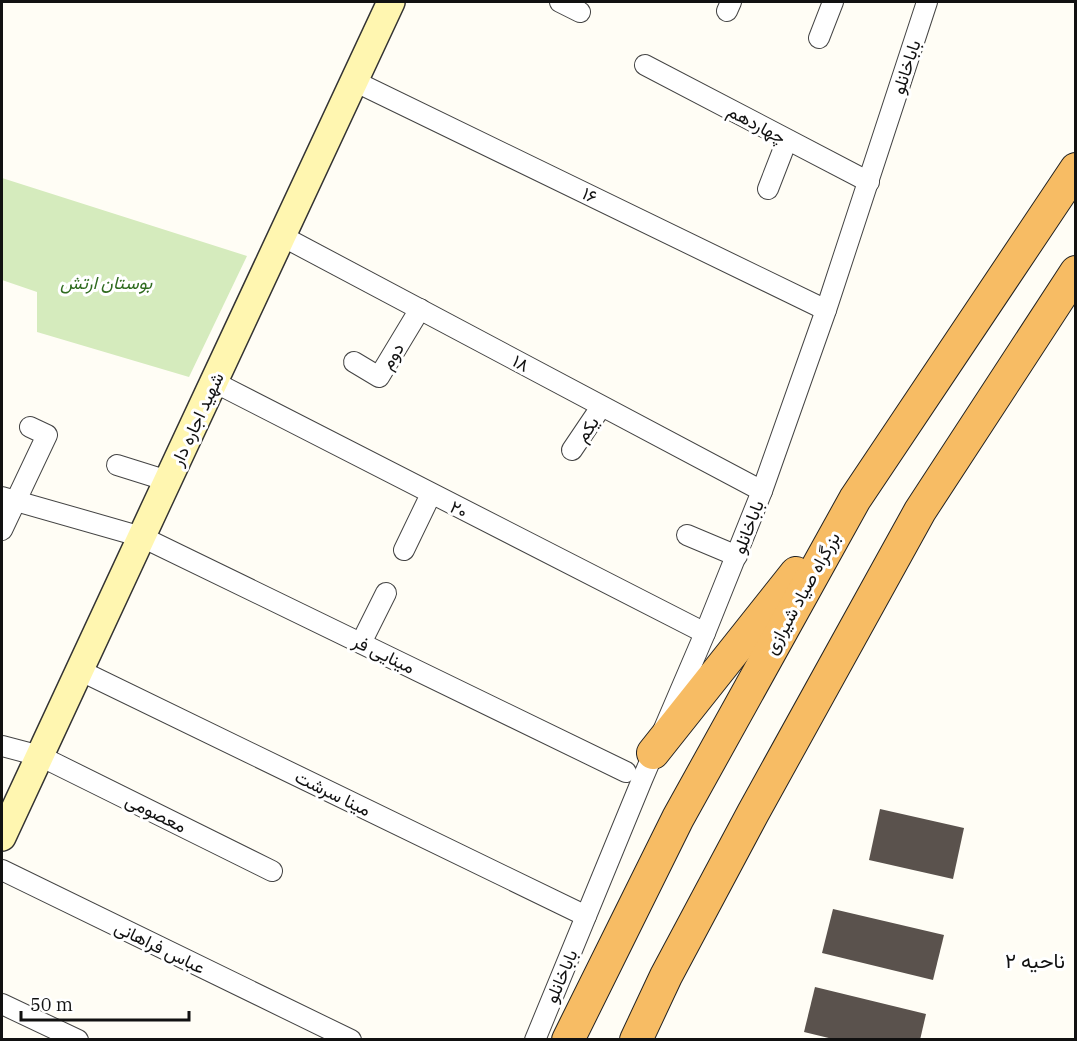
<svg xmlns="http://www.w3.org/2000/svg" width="1077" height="1041" font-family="'IBM Plex Serif',Vazirmatn,serif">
<rect width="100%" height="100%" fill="#fffdf5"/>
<polygon fill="#d5ebbd" points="2,178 247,256 189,377 37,332 37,292 2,280"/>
<g fill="#5a524d">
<polygon points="880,809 964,828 953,879 869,860"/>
<polygon points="833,909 944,935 933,980 822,953"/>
<polygon points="815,987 926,1014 920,1040 837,1040 804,1032"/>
</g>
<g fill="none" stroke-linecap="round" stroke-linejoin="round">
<g stroke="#444" stroke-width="22">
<g id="minor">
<polyline points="560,2 580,12"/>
<polyline points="727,11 731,2"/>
<polyline points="819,38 833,2"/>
<polyline points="645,65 869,182"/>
<polyline points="354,81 826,310"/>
<polyline points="768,189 787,140"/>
<polyline points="280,235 762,491"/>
<polyline points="354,362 379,377 420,309"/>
<polyline points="214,382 705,633"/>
<polyline points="572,450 601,407"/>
<polyline points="117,465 168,481"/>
<polyline points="2,497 142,537 626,772"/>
<polyline points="2,530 47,435 30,427"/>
<polyline points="687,535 737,556"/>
<polyline points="404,550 431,494"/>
<polyline points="361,643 386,593"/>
<polyline points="79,670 586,916"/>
<polyline points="2,746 40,756 272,871"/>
<polyline points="2,870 351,1040"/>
<polyline points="2,1004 78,1040"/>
<polyline points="535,1040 642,780 705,633 762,491 826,310 927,2"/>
</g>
</g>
<g stroke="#333" stroke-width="30">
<path id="secondary" d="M2,837C132,559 260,279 391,2"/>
</g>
<g stroke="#222" stroke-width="34">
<g id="trunk">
<polyline points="653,753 796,573"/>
<polyline points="568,1040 678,818 855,499 1076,169"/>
<polyline points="636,1040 666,976 753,813 920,511 1076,272"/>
</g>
</g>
<use href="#minor" stroke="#fff" stroke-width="20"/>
<use href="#secondary" stroke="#fff6b0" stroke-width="27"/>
<use href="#trunk" stroke="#f7bc64" stroke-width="32"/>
</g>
<g text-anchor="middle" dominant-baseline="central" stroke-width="6" stroke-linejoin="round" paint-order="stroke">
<g font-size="18" fill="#111" stroke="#fff">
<text transform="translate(906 67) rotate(-72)">باباخانلو</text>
<text transform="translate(757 124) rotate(28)">چهاردهم</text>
<text transform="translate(590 195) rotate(26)">۱۶</text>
<text transform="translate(392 356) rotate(-59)">دوم</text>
<text transform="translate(521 363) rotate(28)">۱۸</text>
<text transform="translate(197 419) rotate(-65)">شهید اجاره دار</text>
<text transform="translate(587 429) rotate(-56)">یکم</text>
<text transform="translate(459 509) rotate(27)">۲۰</text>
<text transform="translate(748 527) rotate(-69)">باباخانلو</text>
<text transform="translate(802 593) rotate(-61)">بزرگراه صیاد شیرازی</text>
<text transform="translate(384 654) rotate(26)">مینایی فر</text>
<text transform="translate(333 793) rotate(26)">مینا سرشت</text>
<text transform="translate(156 813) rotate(26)">معصومی</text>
<text transform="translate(160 947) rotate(26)">عباس فراهانی</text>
<text transform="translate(561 976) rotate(-67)">باباخانلو</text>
</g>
<g font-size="18" font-style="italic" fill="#2f6b1f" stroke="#fff">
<text x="106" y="282">بوستان ارتش</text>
</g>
<g font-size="21" fill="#111" stroke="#fff">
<text x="1035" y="960">ناحیه ۲</text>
</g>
</g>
<rect width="1077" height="1041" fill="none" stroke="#111111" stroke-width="6"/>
<path d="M21 1011v9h168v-9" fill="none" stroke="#111111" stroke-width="3"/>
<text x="30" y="1011" font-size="18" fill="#111111" stroke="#ffffff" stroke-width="4.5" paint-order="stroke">50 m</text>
</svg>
